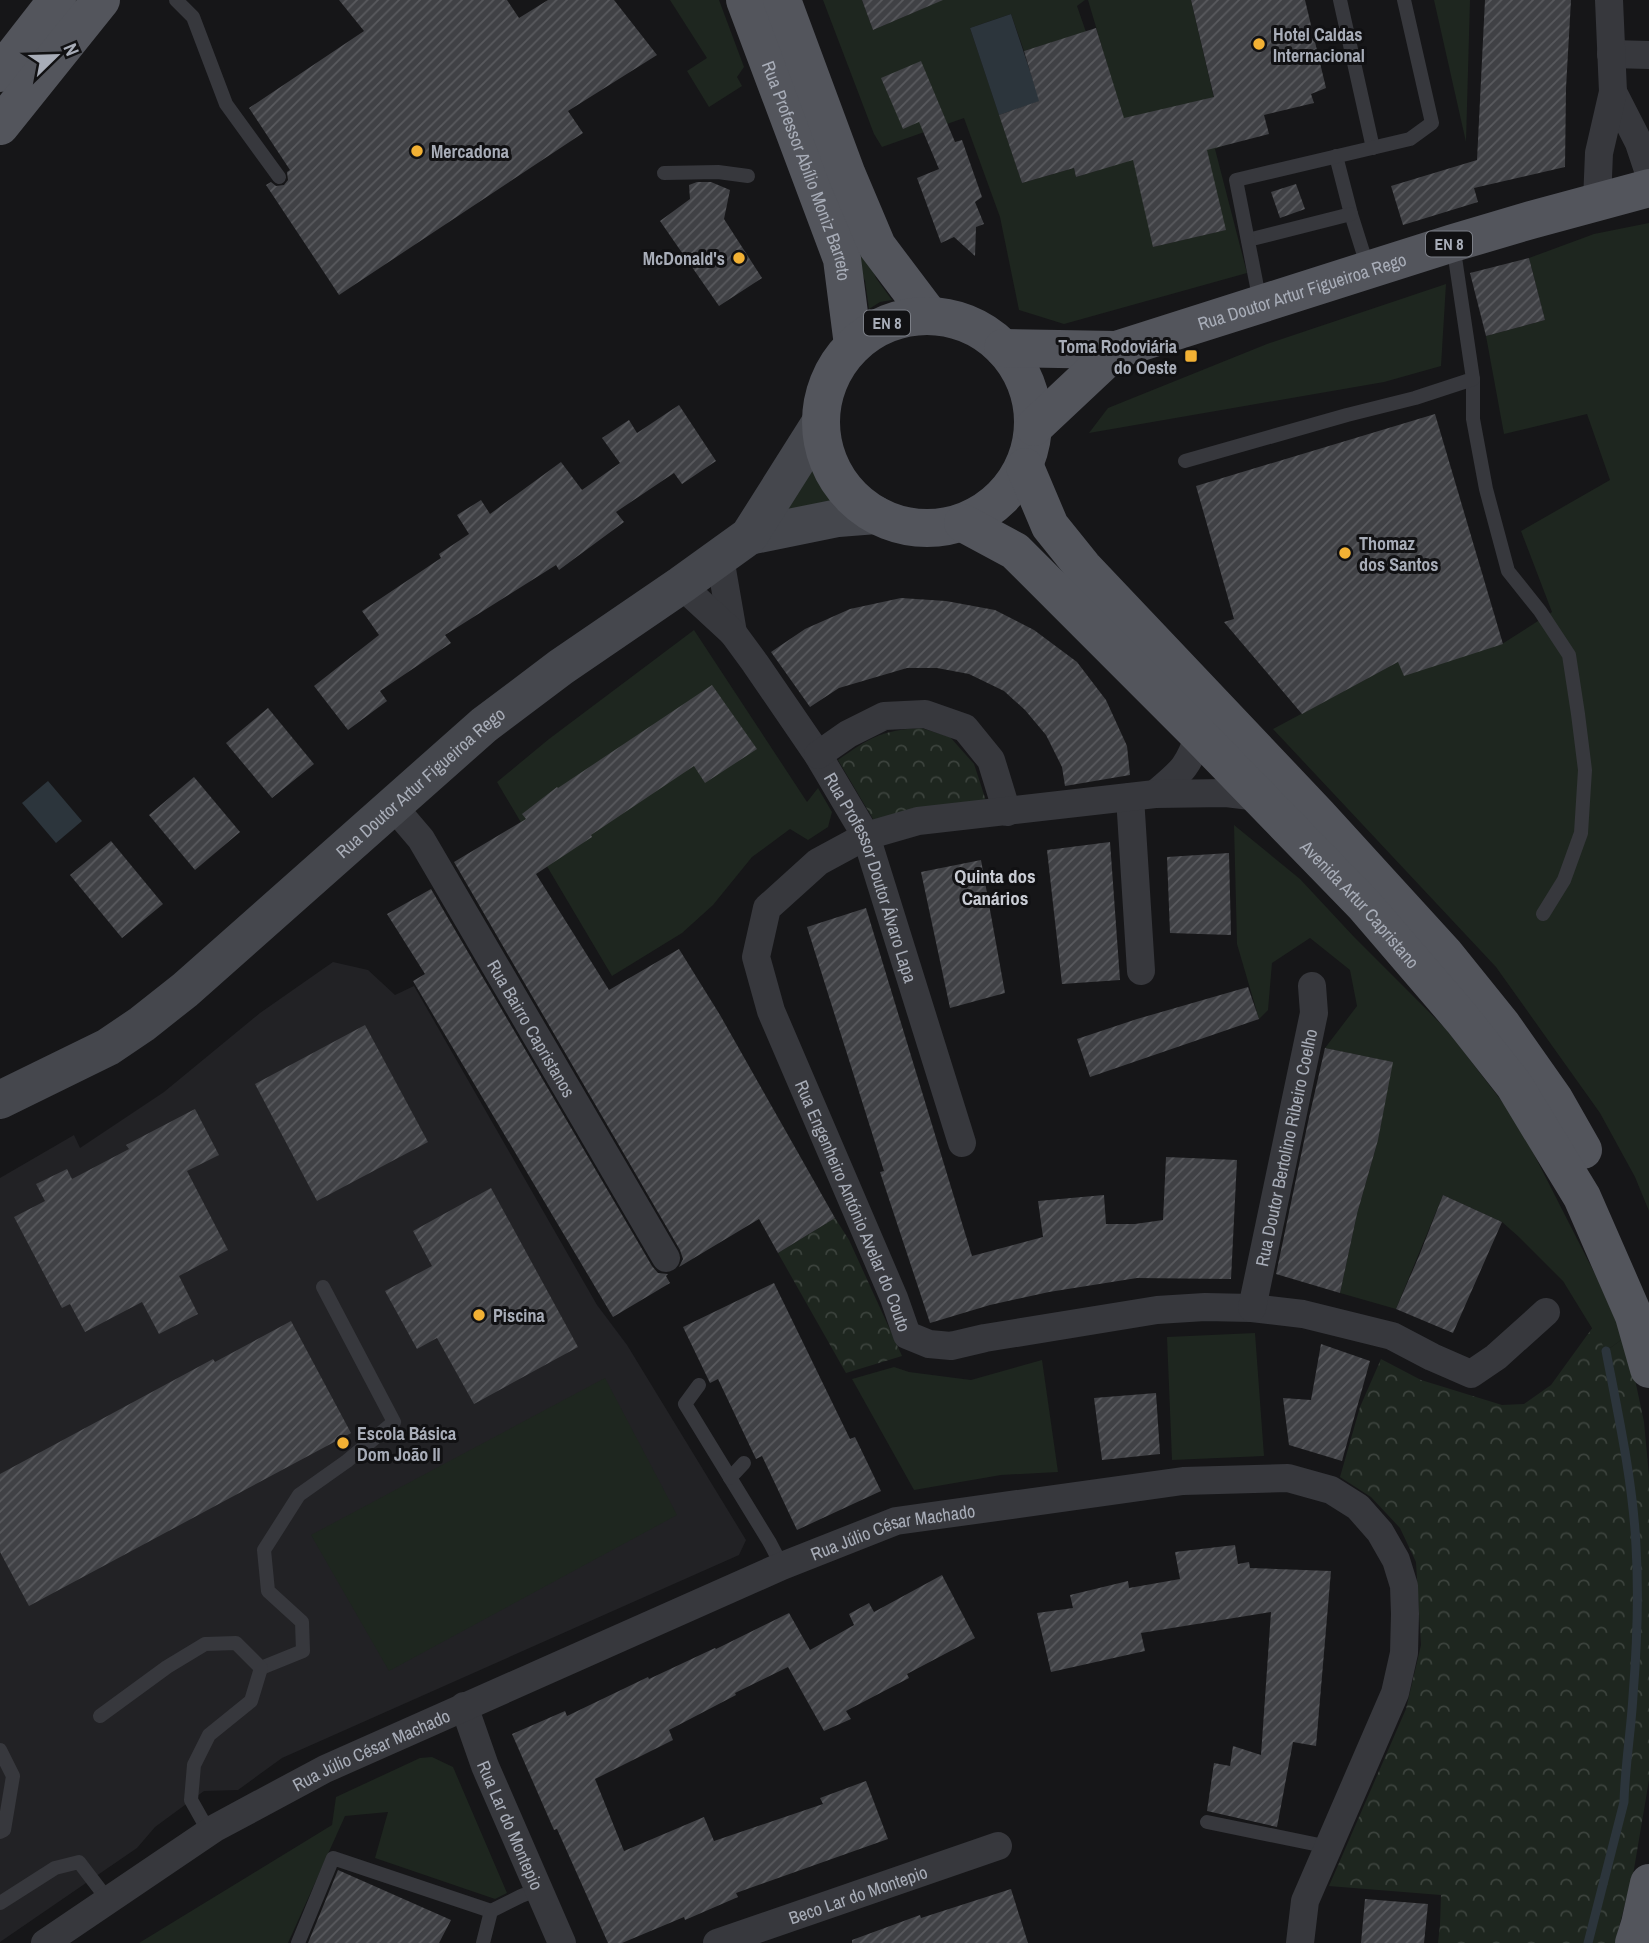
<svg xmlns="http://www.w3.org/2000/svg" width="1649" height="1943" font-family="'Archivo Narrow',sans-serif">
<defs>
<pattern id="park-crowns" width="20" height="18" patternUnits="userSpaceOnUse" patternTransform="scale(1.75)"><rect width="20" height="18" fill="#1e261f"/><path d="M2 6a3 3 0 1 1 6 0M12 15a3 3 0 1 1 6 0" fill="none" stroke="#3c433d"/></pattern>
<pattern id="building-hatch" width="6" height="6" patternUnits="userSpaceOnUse" patternTransform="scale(1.75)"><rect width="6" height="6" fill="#404145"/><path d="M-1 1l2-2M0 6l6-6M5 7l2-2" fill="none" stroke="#595a5e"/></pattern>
</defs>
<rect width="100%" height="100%" fill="#161618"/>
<polygon fill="#222225" points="333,962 368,970 395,995 414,986 597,1305 627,1345 746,1540 739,1555 282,1758 238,1790 204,1791 155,1827 137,1848 0,1942 0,1178 74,1135 80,1148 164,1092 260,1013"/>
<g fill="#1e261f" fill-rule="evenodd">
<polygon points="670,0 719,0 744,67 737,77 742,86 709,107 687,71 707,58"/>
<polygon points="757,0 769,0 876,278 892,300 880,302 869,309 865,281"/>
<path d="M823,0H862L873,30L933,4L932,0H1085L1077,6L1086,32L1024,51L1011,14L970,28L1022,183L1074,168L1076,177L1099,170L1123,118L1088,0H1191L1225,145L1215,149L1247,273L1064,324L1019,310L1000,217L964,118L882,147L874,134ZM1195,102L1225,230L1153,247Z"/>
<polygon points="1434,0 1470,0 1466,142"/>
<polygon points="1649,223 1649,1211 1635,1177 1600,1113 1496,967 1273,729 1398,662 1502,644 1552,612 1521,531 1610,480 1587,414 1504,434 1486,336 1545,320 1529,258 1594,234"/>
<polygon points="1446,284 1441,366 1384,382 1089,433 1108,408 1267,344"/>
<polygon points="814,463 822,488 836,504 775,521"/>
<polygon points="694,630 807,802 818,788 832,812 828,827 808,840 790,829 752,857 713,905 682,933 612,976 497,782 549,739"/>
<polygon points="1234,825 1300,879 1355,938 1447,1030 1517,1121 1595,1274 1624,1338 1606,1351 1563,1281 1519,1237 1502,1222 1443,1195 1396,1309 1340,1293 1357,1214 1378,1140 1392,1062 1325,1048 1357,1006 1350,970 1310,938 1272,963 1268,1010 1259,1019 1237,944"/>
<polygon points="1255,1333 1264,1456 1172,1460 1167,1337"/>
<polygon points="1042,1360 1058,1472 1001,1475 914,1490 852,1379 894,1367 909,1372 971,1380"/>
<polygon points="605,1378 677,1515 389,1671 311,1535"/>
<polygon points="432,1757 453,1767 507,1893 495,1899 375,1858 388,1812 345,1816 288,1943 139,1943 332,1825 336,1797 420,1758"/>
</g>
<g fill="url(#park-crowns)">
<path d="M921,728L950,737L974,764L987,804L876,824L838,760C869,738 882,730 921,728Z"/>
<polygon points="835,1218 849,1240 902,1356 846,1373 778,1253"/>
<polygon points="1593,1327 1606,1351 1624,1338 1633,1370 1644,1422 1649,1476 1649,1780 1634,1869 1615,1943 1438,1943 1440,1925 1441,1895 1329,1886 1406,1709 1421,1645 1416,1562 1400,1528 1371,1497 1340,1477 1360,1407 1381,1359 1421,1380 1502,1405 1524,1404 1551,1385"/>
</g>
<g fill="#2c353c">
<polygon points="1011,14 1040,101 999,115 970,28"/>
<polygon points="48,781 82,821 56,843 22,803"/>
</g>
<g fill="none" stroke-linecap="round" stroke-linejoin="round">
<path stroke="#2c353c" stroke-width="9" d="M1588,1943L1624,1802C1625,1766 1631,1731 1633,1696C1637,1646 1639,1596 1636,1546C1633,1482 1618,1414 1606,1351"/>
</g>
<g fill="url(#building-hatch)">
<polygon points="339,0 507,0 519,18 548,0 614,0 657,55 568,111 583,133 339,295 266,185 271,182 276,186 284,185 288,180 287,172 290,170 249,108 364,31"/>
<polygon points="862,0 943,0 873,30"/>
<polygon points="1191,0 1305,0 1326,88 1311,94 1314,103 1264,115 1269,134 1207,150 1226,230 1153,247 1133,160 1076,177 1074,168 1022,183 999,115 1039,101 1024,51 1096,28 1124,118 1214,97"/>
<polygon points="1485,0 1571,0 1566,88 1565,167 1474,188 1478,202 1403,225 1391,186 1477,160"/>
<polygon points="921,61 955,142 962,140 982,197 975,202 984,224 976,227 975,256 954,237 941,243 917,178 939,169 919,122 903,129 881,78"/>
<polygon points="697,182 711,182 730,190 724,219 762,278 719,306 660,221 690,199 689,185"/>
<polygon points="1296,184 1305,209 1280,218 1271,192"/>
<polygon points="1529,258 1545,320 1486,336 1470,273"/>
<polygon points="679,405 716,461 682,484 674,473 616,512 624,522 559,570 556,565 445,635 451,643 380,691 387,701 348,730 314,686 379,635 362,611 441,558 439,554 469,534 457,515 481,500 490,514 561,462 582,490 620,463 602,438 629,420 637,433"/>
<polygon points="1435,414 1503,644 1404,676 1398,662 1302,714 1224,622 1234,619 1196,486"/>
<polygon points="901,598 946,601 995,610 1034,630 1077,662 1106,700 1127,746 1130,775 1065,786 1062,767 1046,735 1025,710 1004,691 969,674 937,668 907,668 839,688 810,707 771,652 805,629 850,609"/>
<polygon points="712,685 757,749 705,783 694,766 591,835 592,837 536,874 609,990 679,949 720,1015 835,1218 778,1253 759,1219 679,1267 683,1259 680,1250 454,862 526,819 522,814 557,787 558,788"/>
<polygon points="268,708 314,764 272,798 226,743"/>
<polygon points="194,777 240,832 195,870 149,815"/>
<polygon points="111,841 163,904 122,938 70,875"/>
<polygon points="1110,842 1120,980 1062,984 1047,850"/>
<polygon points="1229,853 1231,935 1170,933 1167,857"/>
<polygon points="981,860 1005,993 950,1008 921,872"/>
<polygon points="431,889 652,1266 658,1273 668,1274 666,1276 670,1283 613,1317 413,981 425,974 387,914"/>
<polygon points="866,908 972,1256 1043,1237 1038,1201 1104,1195 1106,1224 1135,1224 1163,1220 1166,1157 1237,1160 1231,1279 1137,1278 1049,1292 990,1305 930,1323 880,1172 884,1171 807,927"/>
<polygon points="1248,987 1259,1019 1090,1077 1077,1039 1137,1019"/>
<polygon points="365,1025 428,1142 317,1201 255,1084"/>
<polygon points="1325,1048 1393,1062 1378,1140 1357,1214 1340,1293 1276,1274 1308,1122"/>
<polygon points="195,1109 219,1155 187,1171 228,1250 179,1276 198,1314 159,1334 142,1302 85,1332 70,1304 62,1308 14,1217 45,1201 36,1184 67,1169 72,1179 129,1149 126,1145"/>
<polygon points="491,1188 578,1347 474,1404 437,1338 417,1349 385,1291 432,1266 413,1231"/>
<polygon points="1443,1195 1502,1222 1453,1333 1396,1309 1419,1256"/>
<polygon points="774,1283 850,1439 855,1437 881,1491 797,1530 762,1456 756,1459 718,1379 710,1383 683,1327"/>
<polygon points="291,1321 351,1433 29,1606 0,1552 0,1474 213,1359 215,1362"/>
<polygon points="1321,1344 1370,1361 1342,1461 1289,1445 1283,1398 1311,1400"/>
<polygon points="1156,1393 1160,1454 1102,1460 1094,1398"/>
<polygon points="1235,1545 1238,1564 1249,1562 1250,1568 1331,1571 1316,1746 1293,1742 1277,1827 1207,1811 1214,1763 1230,1766 1233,1746 1261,1755 1271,1612 1141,1633 1145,1651 1051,1672 1037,1613 1073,1608 1070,1595 1128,1581 1129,1588 1180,1579 1175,1552"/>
<polygon points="942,1575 975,1638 907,1674 909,1678 846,1711 851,1719 824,1731 788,1667 735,1693 736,1695 669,1730 673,1740 595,1779 624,1851 704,1817 714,1841 823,1804 820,1798 866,1781 888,1839 736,1893 738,1897 685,1920 684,1917 622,1943 608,1943 557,1829 554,1830 512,1734 565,1711 567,1716 648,1677 649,1679 715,1648 716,1649 789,1613 810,1650 854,1625 849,1614 869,1603 874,1612"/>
<polygon points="338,1870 451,1920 439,1943 308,1943"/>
<polygon points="1011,1889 1028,1943 852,1943 852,1940 920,1915 921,1918"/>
<polygon points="1365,1899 1428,1904 1424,1943 1361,1943"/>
</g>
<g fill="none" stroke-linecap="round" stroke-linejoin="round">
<g stroke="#37383d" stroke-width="14">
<polyline points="176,0 193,17 226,104 279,177"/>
<polyline points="1340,0 1373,148"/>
<polyline points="1336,156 1351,214 1368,268"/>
<polyline points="664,173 718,172 748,176"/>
<polyline points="1248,240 1351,214"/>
<polyline points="1260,302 1236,180 1410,139 1432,123 1404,0"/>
<polyline points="1473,379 1473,419 1486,489 1508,571 1540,611 1569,655 1578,714 1585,770 1581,833 1564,880 1543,914"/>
<polyline points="1185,461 1347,415 1415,398 1473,379 1453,244"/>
<polyline points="699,1385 685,1404 770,1543 782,1566"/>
<polyline points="730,1478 744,1463"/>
<polyline points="261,1668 303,1651 302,1622 268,1591 264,1550 299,1495 347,1461 394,1422 323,1287"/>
<polyline points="100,1716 167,1667 205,1644 236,1643 261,1668 251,1701 209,1735 194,1765 191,1800 209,1832"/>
<polyline points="0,1750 13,1776 4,1830 0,1832"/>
<polyline points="1207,1822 1329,1847"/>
<polyline points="0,1903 55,1868 79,1862 108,1900"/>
<polyline points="298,1943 333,1858 491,1911"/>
<polyline points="483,1943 491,1911 521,1896 539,1889"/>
</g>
<g stroke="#37383d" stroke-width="28">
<polyline points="1611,54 1649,55"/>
<polyline points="1613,92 1639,143 1649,173"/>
<polyline points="1597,201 1599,153 1613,92 1609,0"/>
<polyline points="720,558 733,633"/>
<path id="s1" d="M681,585L733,633L755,663L818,755L866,836L962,1143"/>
<polyline points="818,755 848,734 884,716 925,714 965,728 991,760 1007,812"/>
<path d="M1155,794C1181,772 1188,768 1199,735"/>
<polyline points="1130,797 1141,971"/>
<path id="s2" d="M1259,797L1226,793L1155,794L918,821L866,836L818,862L767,908L756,957L771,1011L894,1298L907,1335L929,1344L951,1346L985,1338L1157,1310L1205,1307L1252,1308L1303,1314L1392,1336L1432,1357L1471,1374L1496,1357L1546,1312"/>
<path id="s3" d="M392,805L421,839L666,1258"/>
<path id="s4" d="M1252,1308L1314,1013L1312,986"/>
<path id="s5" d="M464,1706L485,1766L562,1943"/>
<path id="s6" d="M45,1943L215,1828L325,1769L782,1566L896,1521L1183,1481L1288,1478L1331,1490L1358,1507L1380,1532L1396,1560L1404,1586L1405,1614L1404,1653L1395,1693L1305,1901L1300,1943"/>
<path id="s7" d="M717,1943L998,1846"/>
</g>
<g stroke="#45474d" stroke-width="38">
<polyline points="749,536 838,518 876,515"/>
<path id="s8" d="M0,1100L108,1047L142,1024L185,990L484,725L561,667L681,585L749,536L821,422"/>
</g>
<g stroke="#53555c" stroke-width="38">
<path id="s9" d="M745,0L842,259L853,345"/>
<polyline points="782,0 847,175 877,246 929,315"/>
<polyline points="0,73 57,0"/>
<polyline points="0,126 101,0"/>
<circle cx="927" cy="422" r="106"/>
<path id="s10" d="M1003,348L1116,350L1453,243L1531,220L1649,188"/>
<polyline points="1034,427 1116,350"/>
<polyline points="1025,467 1050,526 1083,567 1318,815 1444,953 1502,1025 1554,1099 1583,1150"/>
<path id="s11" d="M963,523L1015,551L1199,735L1365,906L1462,1019L1514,1085L1582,1197L1634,1316L1649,1369"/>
<polyline points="1634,1943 1640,1924 1649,1883"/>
</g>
</g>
<g fill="#f2b134" stroke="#111113" stroke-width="2.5">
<circle cx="1259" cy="44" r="7"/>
<circle cx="417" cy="151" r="7"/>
<circle cx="739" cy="258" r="7"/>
<rect x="1184" y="349" width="14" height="14" rx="3.5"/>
<circle cx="1345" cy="553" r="7"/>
<circle cx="479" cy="1315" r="7"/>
<circle cx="343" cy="1443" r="7"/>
</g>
<g text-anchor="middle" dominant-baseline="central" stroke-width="6" stroke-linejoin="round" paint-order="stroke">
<g fill="#111113" stroke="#7b7e86" stroke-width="2">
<rect x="1426" y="231.5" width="46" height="25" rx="5"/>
<rect x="864" y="310.5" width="46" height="25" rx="5"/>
</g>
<g font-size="16" font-weight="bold" fill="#a8adb8">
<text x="1449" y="244">EN 8</text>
<text x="887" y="323">EN 8</text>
</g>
<g font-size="18" font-weight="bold" fill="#a8adb8" stroke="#111113" text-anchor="start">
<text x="1273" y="34">Hotel Caldas<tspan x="1273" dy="21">Internacional</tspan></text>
<text x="431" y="151">Mercadona</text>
<text x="725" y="258" text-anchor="end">McDonald's</text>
<text x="1177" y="346" text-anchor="end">Toma Rodoviária<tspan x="1177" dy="21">do Oeste</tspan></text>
<text x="1359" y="543">Thomaz<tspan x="1359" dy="21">dos Santos</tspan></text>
<text x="493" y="1315">Piscina</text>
<text x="357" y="1433">Escola Básica<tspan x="357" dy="21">Dom João II</tspan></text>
</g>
<g font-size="18" fill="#a8adb8" stroke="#111113">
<text stroke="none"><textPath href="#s9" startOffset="182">Rua Professor Abílio Moniz Barreto</textPath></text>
<text stroke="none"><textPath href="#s10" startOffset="308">Rua Doutor Artur Figueiroa Rego</textPath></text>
<text stroke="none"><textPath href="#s8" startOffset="530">Rua Doutor Artur Figueiroa Rego</textPath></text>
<text stroke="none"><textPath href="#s1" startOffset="354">Rua Professor Doutor Álvaro Lapa</textPath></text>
<text stroke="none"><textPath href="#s11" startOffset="553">Avenida Artur Capristano</textPath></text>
<text stroke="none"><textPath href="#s3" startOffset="264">Rua Bairro Capristanos</textPath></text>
<text stroke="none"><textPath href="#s4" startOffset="164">Rua Doutor Bertolino Ribeiro Coelho</textPath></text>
<text stroke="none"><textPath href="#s2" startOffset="838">Rua Engenheiro António Avelar do Couto</textPath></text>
<text stroke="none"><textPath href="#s6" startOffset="947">Rua Júlio César Machado</textPath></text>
<text stroke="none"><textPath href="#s6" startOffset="380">Rua Júlio César Machado</textPath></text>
<text stroke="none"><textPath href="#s5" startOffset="128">Rua Lar do Montepio</textPath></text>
<text stroke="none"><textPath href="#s7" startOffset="149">Beco Lar do Montepio</textPath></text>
</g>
<g font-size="19" font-weight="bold" fill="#c9ccd4" stroke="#111113">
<text x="995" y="876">Quinta dos<tspan x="995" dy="22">Canários</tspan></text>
</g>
</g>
<g transform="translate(56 56) rotate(67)" stroke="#111113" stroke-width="5" paint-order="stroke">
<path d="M0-5L12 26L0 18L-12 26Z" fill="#a8adb8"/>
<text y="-10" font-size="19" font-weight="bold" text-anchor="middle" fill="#a8adb8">N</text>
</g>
</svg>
